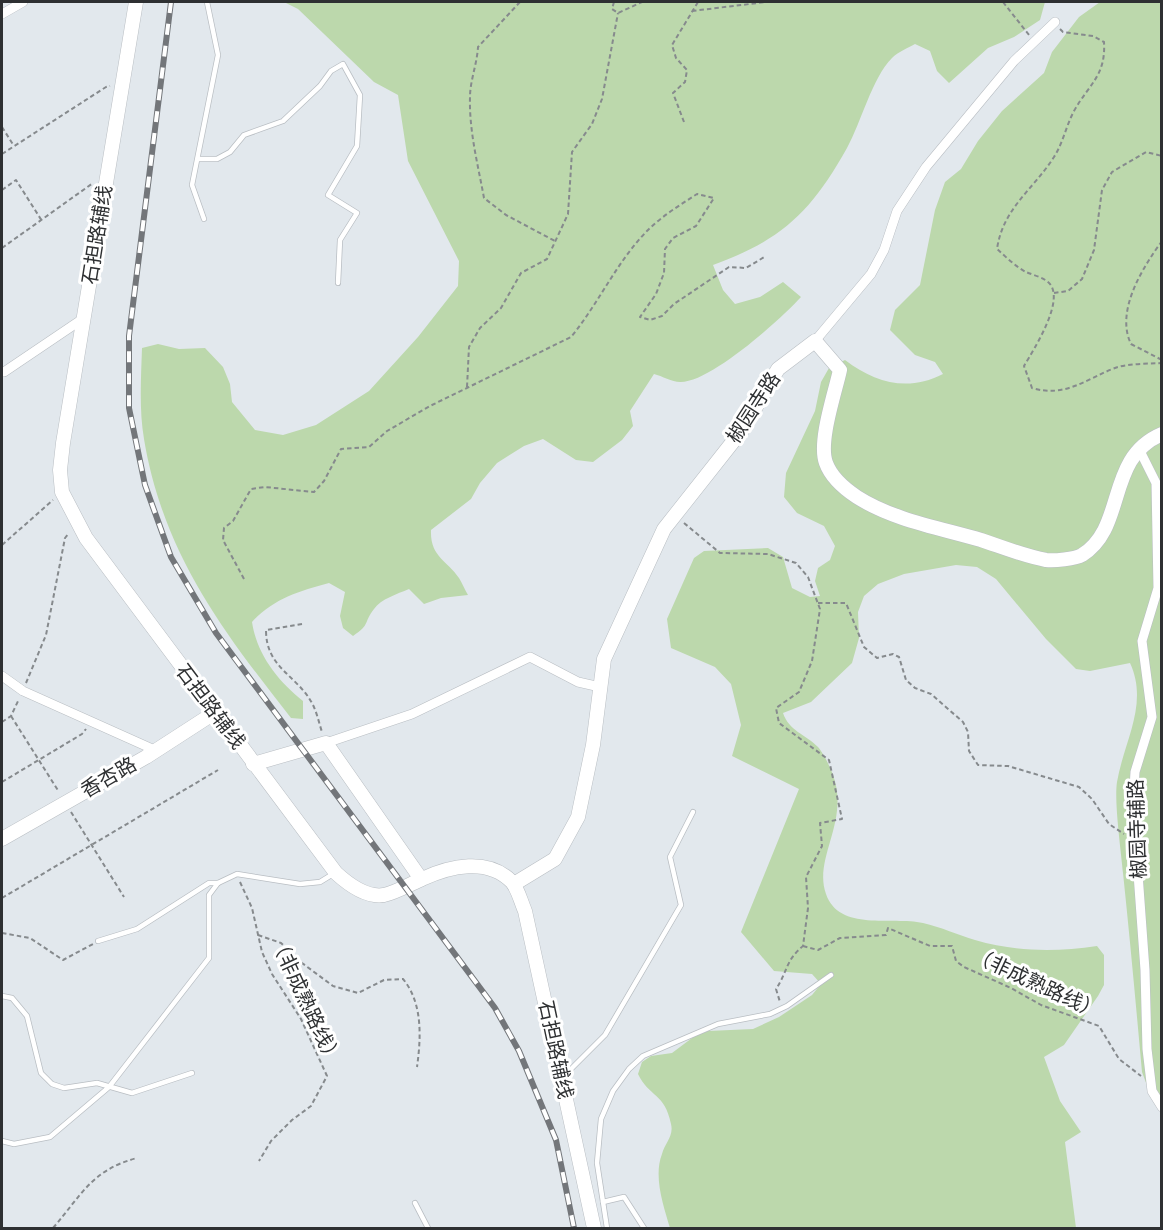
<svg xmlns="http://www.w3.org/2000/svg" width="1163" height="1230" font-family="Spectral,'Noto Sans SC',serif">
<rect width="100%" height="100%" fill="#e2e8ed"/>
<g fill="#bcd8ac">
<path d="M284,2H1045L1040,20L1014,37L988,48L949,83L937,71L930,51L915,44C908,48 898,52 892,58C872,78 861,123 847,148C811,212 782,240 713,265L723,290L735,304L760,297L783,282L801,297C781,319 710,383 680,382C672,382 662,376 654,374L630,411L633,426L622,440L593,462L576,460L543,439L524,446L497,463L480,483L471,499L431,530C430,557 447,560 459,578C462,583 465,590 468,595L441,598L424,604L409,589C397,594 381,599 374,609C363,623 371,624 353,636L343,628L340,616L345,592L329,583C299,591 273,599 252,622C257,655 278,681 303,701V719L291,718C222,630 163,553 144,439C139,410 141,378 142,348L158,344L179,349L205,348L223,367L230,384L232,402L255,430L283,435L316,425L369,391L418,337L458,286L459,261L408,161L398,95L374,82L298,9Z"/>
<path d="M1100,2H1161V1104L1148,1088L1142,1072C1136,1006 1130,939 1123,873C1121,850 1114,802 1117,782C1124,741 1149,704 1130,663L1090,671L1076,669L1046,639L996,579L977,567L956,565L904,574L878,584L864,596L858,612L859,638L852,663L811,702L783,713C789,731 805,734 818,747C823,753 830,766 833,775C850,822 813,858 826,894C839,932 892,916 923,923C941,927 958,935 975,940C1016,952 1056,952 1097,946L1104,955V985L1098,996L1064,1045L1044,1057L1060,1101L1081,1132L1065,1142L1076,1228H670C664,1207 653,1177 662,1154C665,1143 674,1136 671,1124C665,1093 649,1097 638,1074L642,1062L651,1056L672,1053L696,1035L708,1031L753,1029L779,1017L812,995L821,984L812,974L774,971L741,932L799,789L732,756L741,725L731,684L715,667L671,648L667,619L694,558L704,551L768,548L783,557L792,588L810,597L820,596L815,581L818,568L830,560L835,546L824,526L797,513L784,497L786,473L815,411L821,382L829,368L845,360C875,383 908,392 943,374L935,362L915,355L890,330L895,310L920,285L935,210L945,182L961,169L978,141L1002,111L1044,73L1052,52L1079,17Z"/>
</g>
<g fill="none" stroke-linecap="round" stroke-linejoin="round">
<g stroke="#b9bec3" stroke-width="6">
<g id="lane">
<polyline points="198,159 217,159 230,152 244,135 283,121 320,86 331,71 343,64 360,95 357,146 328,195 357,213 340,240 338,283"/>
<polyline points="204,219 192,185 218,55 207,2"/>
<polyline points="98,941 137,929 209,883 218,883"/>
<polyline points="2,996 12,998 27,1016 41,1073 52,1084 64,1088 97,1083 132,1093 192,1073"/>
<polyline points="563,1077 605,1035 681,905 670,857 693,812"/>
<polyline points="2,1141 14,1144 50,1137 109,1087 209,958 209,895 218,883 237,874 300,884 320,882 333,874"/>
<polyline points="603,1202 624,1197 644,1228"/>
<polyline points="415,1203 428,1228"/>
<polyline points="607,1228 597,1163 601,1119 613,1091 629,1069 643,1056 718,1024 770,1014 787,1006 831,975"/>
</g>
</g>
<g stroke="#b9bec3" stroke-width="10">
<g id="street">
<polyline points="2,14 23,2"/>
<polyline points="815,341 871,274 884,250 897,211 926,167 1014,61 1055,22"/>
<polyline points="4,372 84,318"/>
<polyline points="1139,449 1156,483 1158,588 1142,641 1152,717 1135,772 1133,805 1145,970 1147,1049 1152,1091 1162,1107"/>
<polyline points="2,676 23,691 157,751"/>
<polyline points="326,743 412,714 530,657 578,682 600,687"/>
</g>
</g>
<g stroke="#b9bec3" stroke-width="15">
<g id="secondary">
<path d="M136,2L63,443L60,470L62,492L86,538L336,873C348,884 366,898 384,895C397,892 410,884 422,879C450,866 488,857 512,882C518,889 521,902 525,911L594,1228"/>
<polyline points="253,764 326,743 421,879"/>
<polyline points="2,839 146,757 214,713"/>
<path d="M514,884L555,859L578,817L593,745L604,659L664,529L743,429L778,369L815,341L840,370C835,393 818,442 826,463C831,477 845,489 857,497C893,520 940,528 981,540C1002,547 1024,556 1046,560C1054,561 1075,559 1082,555C1127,527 1105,458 1162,434"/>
</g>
</g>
<g stroke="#868a8d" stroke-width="2" stroke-dasharray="4.5 3" stroke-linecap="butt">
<path d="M520,2L478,47C477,64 470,81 470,97C469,131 478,165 484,198L506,215L555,241"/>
<polyline points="614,2 612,9 618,13 642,2"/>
<polyline points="1003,2 1029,35"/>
<polyline points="692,11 766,2"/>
<path d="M1060,29L1063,32L1093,36L1104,42C1106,76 1089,84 1074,111C1066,126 1063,143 1054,157C1033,190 1003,208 997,249C1006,257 1016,267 1026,272C1033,275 1042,277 1048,282C1067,298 1034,349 1024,366L1032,388C1065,398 1086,379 1115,368C1129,363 1147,364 1162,363"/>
<polyline points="684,122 673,93 685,82 687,70 676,58 672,45 698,2"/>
<polyline points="2,127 14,146"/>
<polyline points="2,154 106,87 110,86"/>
<polyline points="2,190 16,180 42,221"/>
<path d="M1162,241C1143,267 1115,311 1131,344L1162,360"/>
<polyline points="2,248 93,183"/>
<polyline points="1054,293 1068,291 1082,279 1094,250 1102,190 1112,172 1146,152 1162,156"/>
<polyline points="467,387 469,347 480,328 501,308 521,273 547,259 568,214 572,152 592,124 602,99 618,13"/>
<path d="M684,523L720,553L768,554L796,563L808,577L820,609L812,661L799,692L776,708L779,723L829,760L842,819L820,823L822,846L806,877L808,908L803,946C785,961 788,971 776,989L780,1002"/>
<polyline points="2,545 53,500"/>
<path d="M244,579L223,540L224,528L233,521L251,489L265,487L314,492L324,481L341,449L369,447L387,431L430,406L571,337C599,303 617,261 648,230C662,216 680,205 697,194L714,198L696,226L673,238L665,249L664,273L656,294L640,317L650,320L662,316L674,304L729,267L746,268L766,256"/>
<polyline points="818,603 846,603 864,647 877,658 893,654 899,657 906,680 915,688 931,694 963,722 968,732 969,751 978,765 1008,766 1079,787 1092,799 1109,824 1124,834"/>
<path d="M302,624L266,630C266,669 298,675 313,705C317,713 319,723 322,732"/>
<polyline points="26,683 46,635 65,538 69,533"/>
<polyline points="11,716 59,792"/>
<polyline points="2,722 11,716 19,699"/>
<polyline points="2,782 82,734 86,729"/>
<polyline points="71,812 124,897"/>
<polyline points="240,882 252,908 262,952 272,974 301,1019 327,1076 311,1106 292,1120 271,1141 259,1161"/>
<polyline points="2,898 218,770"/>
<polyline points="2,933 30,938 63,960 93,944"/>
<path d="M258,935L281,943L302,963L333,986L358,993L384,980L403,979C423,1003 421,1038 417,1067"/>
<polyline points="803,946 818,950 840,938 886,935 888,928 930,946 952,946 956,961 964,967 1011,988 1041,1005 1099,1026 1119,1059 1141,1076"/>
<path d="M53,1228C81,1196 91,1170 137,1158"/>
</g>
<use href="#lane" stroke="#fff" stroke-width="4.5"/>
<use href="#street" stroke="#fff" stroke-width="9"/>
<use href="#secondary" stroke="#fff" stroke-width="14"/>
<g stroke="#73767a" stroke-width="6">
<polyline id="rail" points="171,2 129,336 129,408 145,485 171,557 216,633 495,1008 519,1051 556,1140 574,1228"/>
</g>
<use href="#rail" stroke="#fff" stroke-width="4" stroke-dasharray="11" stroke-linecap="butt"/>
</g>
<g text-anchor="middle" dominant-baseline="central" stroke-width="6" stroke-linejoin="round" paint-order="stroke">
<g font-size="20" fill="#2e3032" stroke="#fff">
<text transform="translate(98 235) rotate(-81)">石担路辅线</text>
<text transform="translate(754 408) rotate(-57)">椒园寺路</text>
<text transform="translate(210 707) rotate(53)">石担路辅线</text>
<text transform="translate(109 778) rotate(-30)">香杏路</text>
<text transform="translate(1138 829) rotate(-92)">椒园寺辅路</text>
<text transform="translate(1036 984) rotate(25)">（非成熟路线）</text>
<text transform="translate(305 1001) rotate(65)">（非成熟路线）</text>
<text transform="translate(555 1050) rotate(78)">石担路辅线</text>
</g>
</g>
<rect width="1163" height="1230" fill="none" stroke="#2e3032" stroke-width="6"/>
</svg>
